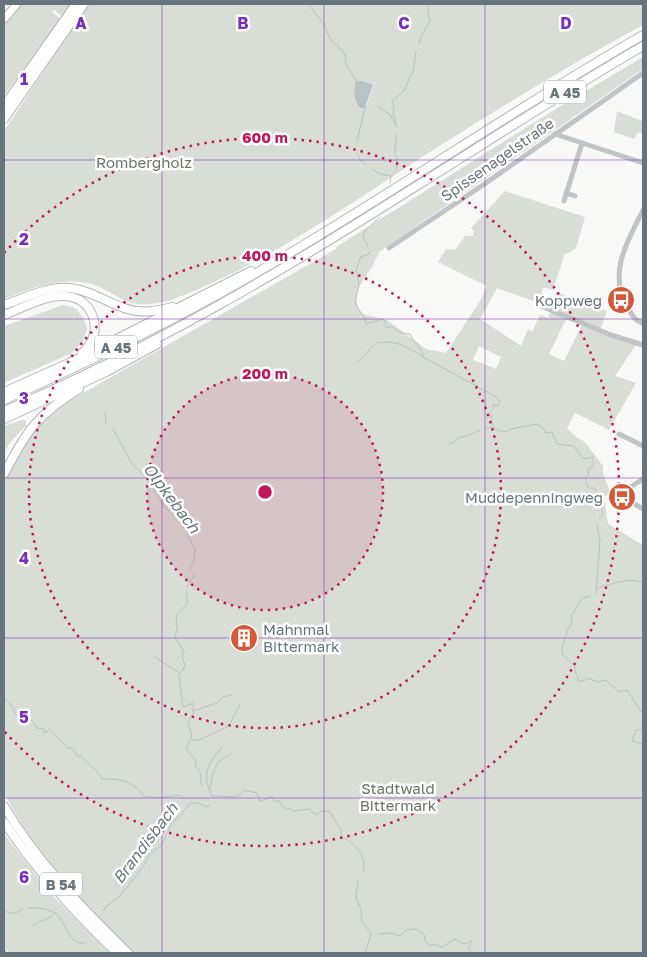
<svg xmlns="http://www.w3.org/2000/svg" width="647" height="957" font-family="'Golos Text',sans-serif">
<rect width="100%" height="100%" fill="#f8f8f6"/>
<g fill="#d8ddd5" fill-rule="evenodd">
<polygon points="21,4 71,4 62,16 54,10 52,12 61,19 4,96 4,23"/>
<path d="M88,4H643V25C565,67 488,115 413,163C337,213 260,266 174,299C164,303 144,306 133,303C119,300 106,288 92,284C62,276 31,288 4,299V131ZM356,81L373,86L367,105L355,101L354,89Z"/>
<path d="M643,57V69L379,252C376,258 374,265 370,270C360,284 350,297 362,314L387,320L426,349L446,353L480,301L487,286L438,262L446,249L455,250L465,236H473V230L471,228L505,191L585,217L576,248L569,253H565L553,290L543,287L539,303L497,288L480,319L521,346L528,329L532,332L540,315L548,318L556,292L607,311L600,331L637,343L615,376L636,383L609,430L575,413L567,428L576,437L585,442L603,466V473L609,489L615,491L604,497L608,524L643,545V953H134L68,888L27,833L4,794V482C16,459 29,431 49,414C55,409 62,405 69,401L336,249V247L559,107ZM566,319L582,325L564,361L549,354ZM479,346L501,357L496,369L473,360Z"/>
<polygon points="617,111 642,121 643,134 638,132 634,139 614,132"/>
<polygon points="63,305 72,307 77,310 84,319 87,329 82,343 72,353 4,383 4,326"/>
<polygon points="22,420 26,420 26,426 12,440 4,452 4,426"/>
<polygon points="4,834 52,895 110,953 10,953 4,947"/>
</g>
<path fill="#b8c3c6" d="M356,81H363L373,85L365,108H360C353,99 353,91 356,81Z"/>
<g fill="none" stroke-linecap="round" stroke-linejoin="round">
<g stroke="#b8c3c6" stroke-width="1">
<polyline points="308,4 324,24 330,39 343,51 346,57 345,62 356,81"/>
<path d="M419,44C420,35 426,29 430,21L428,11L429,4"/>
<polyline points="379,107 390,115 397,127"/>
<polyline points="396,123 393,113 394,108 392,101 405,90 409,79 413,72 416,52"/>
<polyline points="357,141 365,108"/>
<polyline points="357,153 360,160 366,165"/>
<polyline points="372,169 380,174 391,176 390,183"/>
<path d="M396,170L397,158L394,154C397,147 394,141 397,134"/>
<polyline points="368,247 363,236 364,232 380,217"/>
<path d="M370,252L369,254L361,257L356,269L359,284L355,303L365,319L366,324L382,319L385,321L386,327H392L401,333L410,334C413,343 423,347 423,357L496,397L500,402L498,406L493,405V410L490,413C494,427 491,429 506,432L511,429L537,424L543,428L546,433L552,432L557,444L573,446L584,459L593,457V466L588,469L589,475L585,477L588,488H595L599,499"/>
<path d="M378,343C396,339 409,348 423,357"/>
<polyline points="358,362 373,346"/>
<polyline points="105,412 106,424"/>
<path d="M113,429L131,462L149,481L163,505L186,530L189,539L195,548L194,561L189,569L195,575C187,585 184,589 188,602L176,616L177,627L175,637L184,652L182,657L185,665L183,670L179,674L183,707L193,703V713L188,722L192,736L186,749L196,760L195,766C201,771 202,774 200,782L202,785"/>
<polyline points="486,429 492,427"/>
<polyline points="449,444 454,442 460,437 467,436 480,430"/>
<polyline points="599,520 602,516 602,503"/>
<polyline points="598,588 618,582 630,580 643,582"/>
<polyline points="595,594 596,593 600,540 597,524"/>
<polyline points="589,596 582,599 576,608 571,617 572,623 568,629 562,648 562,654 575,666 575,672 578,677 578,681 584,681 588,678 597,682 606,680 619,692 627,690 643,714"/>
<polyline points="155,657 179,673"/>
<path d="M4,699C9,701 14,708 15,714L17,715L24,714L34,723L37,728L44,729V733L47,732L49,729L68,748L73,749L77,756H81C88,764 97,770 102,779C119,778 135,782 144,796C154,799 169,797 179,795L184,798"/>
<polyline points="193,711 217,703 223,697 231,695"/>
<polyline points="643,730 636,730 632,741 643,744"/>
<polyline points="192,740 199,740 229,726 240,704"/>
<path d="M222,747C208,764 201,774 212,796L237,797L244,790L257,793L260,801L272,797L274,801H279L282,806L288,810L290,808L293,811L309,809L316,815L322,811L330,812L341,830L342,837C355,843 368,857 363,872"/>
<path d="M210,789C213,771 213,763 231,754"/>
<polyline points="358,880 356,898 362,912 361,920 371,934 365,953"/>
<path d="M28,908C37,908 47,908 55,913C67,921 66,945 85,943"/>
<path d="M4,911C12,914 16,914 23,909"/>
<polyline points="103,911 107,906 119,897 143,867 149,855 161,846 172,822 180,816 190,803 198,803 207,807 210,805"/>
<polyline points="39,922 51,917 55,913"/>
<polyline points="32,927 36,923"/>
<polyline points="379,934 391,933 400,936 406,930 416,929 424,934 425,941 429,945 436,945 442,947 455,939 464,944 471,941 471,944 468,947 472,953"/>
</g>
<g stroke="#b4b8bb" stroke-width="9">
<polyline id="major" points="4,19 17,4"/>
</g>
<g stroke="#b3b7ba" stroke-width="10">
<g id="highway">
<polyline points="4,106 76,4"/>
<polyline points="4,119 84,4"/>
<path d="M4,305C25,298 47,286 70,288C90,290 106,302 124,308C141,314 157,311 173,307"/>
<path d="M4,315C22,308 43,296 62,296C94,295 106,334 82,353"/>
<polyline points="4,392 69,363 251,271"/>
<path d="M4,400C98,358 191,312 280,259C402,187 519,106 643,35"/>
<path d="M4,411C149,350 286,269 418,185C493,138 567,90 643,46"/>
<polyline points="4,419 106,372 157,344"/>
<path d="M4,474C26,432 36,415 79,389"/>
<path d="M4,806C37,862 82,908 128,953"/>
<path d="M4,822C36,870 75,913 117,953"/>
</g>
</g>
<g stroke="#c0c4c7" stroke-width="5">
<polyline points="555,134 643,163"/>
<polyline points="566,193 575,196"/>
<polyline points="564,201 582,143"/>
<path d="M643,210C629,239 608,271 626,304C631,313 633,320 643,323"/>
<polyline points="389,248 483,185 643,73"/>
<polyline points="541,306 611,335 643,345"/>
<polyline points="619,434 643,446"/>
<polyline points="623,492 633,503 643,509"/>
<polyline points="612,494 623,492 643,479"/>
<polyline points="4,952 5,953"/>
</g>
<use href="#major" stroke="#fff" stroke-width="7"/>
<use href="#highway" stroke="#fff" stroke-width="8"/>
</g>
<path fill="none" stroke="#7b2cbf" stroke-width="1" stroke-opacity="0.55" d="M162,4V953M324,4V953M485,4V953M4,160H643M4,319H643M4,478H643M4,638H643M4,798H643"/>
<circle cx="265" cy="492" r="118" fill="#c2185b" fill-opacity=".12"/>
<g fill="none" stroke="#c2185b" stroke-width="2.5" stroke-dasharray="2.5 5">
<circle cx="265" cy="492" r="118"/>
<circle cx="265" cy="492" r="236"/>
<path d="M4 253A354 354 0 1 1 4 731"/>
</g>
<defs>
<g id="bus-disc" transform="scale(1.4375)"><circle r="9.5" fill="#d55939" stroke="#fff"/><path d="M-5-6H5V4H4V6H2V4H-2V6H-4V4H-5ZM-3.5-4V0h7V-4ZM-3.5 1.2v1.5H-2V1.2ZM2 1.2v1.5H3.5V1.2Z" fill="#fff"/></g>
<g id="building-disc" transform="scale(1.4375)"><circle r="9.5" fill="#d55939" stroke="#fff"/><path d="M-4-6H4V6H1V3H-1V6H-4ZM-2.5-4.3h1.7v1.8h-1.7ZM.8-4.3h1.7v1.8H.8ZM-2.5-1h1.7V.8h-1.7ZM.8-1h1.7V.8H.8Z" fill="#fff"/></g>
</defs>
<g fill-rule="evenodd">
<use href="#bus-disc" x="621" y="300"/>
<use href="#bus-disc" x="622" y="497"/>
<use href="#building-disc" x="244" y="638"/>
</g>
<g text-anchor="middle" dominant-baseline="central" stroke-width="5" stroke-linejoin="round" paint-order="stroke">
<g fill="#fff" stroke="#949ea5" stroke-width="1">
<rect x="544" y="80.5" width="42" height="23" rx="4"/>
<rect x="95" y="335.5" width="42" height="23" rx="4"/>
<rect x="40" y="872.5" width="42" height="23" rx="4"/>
</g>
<g font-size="14" font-weight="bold" fill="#66747e">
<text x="565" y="92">A 45</text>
<text x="116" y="347">A 45</text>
<text x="61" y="884">B 54</text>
</g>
<g font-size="15" fill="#66747e" stroke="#fff">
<text transform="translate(497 159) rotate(-35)">Spissenagelstraße</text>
</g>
<g font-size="15" fill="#677764" stroke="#fff">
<text x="144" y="162">Rombergholz</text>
<text x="398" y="788">Stadtwald<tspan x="398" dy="17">Bittermark</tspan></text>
</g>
<g font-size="15" fill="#66747e" stroke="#fff" text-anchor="end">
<text x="602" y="300">Koppweg</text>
<text x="603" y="497">Muddepenningweg</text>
<text x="263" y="629" text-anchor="start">Mahnmal<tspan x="263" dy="17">Bittermark</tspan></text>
</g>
<g font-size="16" font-style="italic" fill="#66797f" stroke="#fff">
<text transform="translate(172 498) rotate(53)">Olpkebach</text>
<text transform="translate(145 843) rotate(-53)">Brandisbach</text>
</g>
</g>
<g font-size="16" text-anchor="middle" font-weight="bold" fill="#7b2cbf" stroke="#fff" stroke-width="5" stroke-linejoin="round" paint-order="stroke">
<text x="81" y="29">A</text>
<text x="243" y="29">B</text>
<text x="404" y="29">C</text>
<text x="566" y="29">D</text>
<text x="24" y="85">1</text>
<text x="24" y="245">2</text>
<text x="24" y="404">3</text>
<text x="24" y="564">4</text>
<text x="24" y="723">5</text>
<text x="24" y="883">6</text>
</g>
<circle cx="265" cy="492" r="8" fill="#c2185b" stroke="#fff" stroke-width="2.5"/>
<g font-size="15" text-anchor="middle" font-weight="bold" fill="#c2185b" stroke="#fff" stroke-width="5" stroke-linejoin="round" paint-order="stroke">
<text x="265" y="143">600 m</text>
<text x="265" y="261">400 m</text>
<text x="265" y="379">200 m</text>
</g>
<rect width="647" height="957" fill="none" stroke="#66747e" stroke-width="10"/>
</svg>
